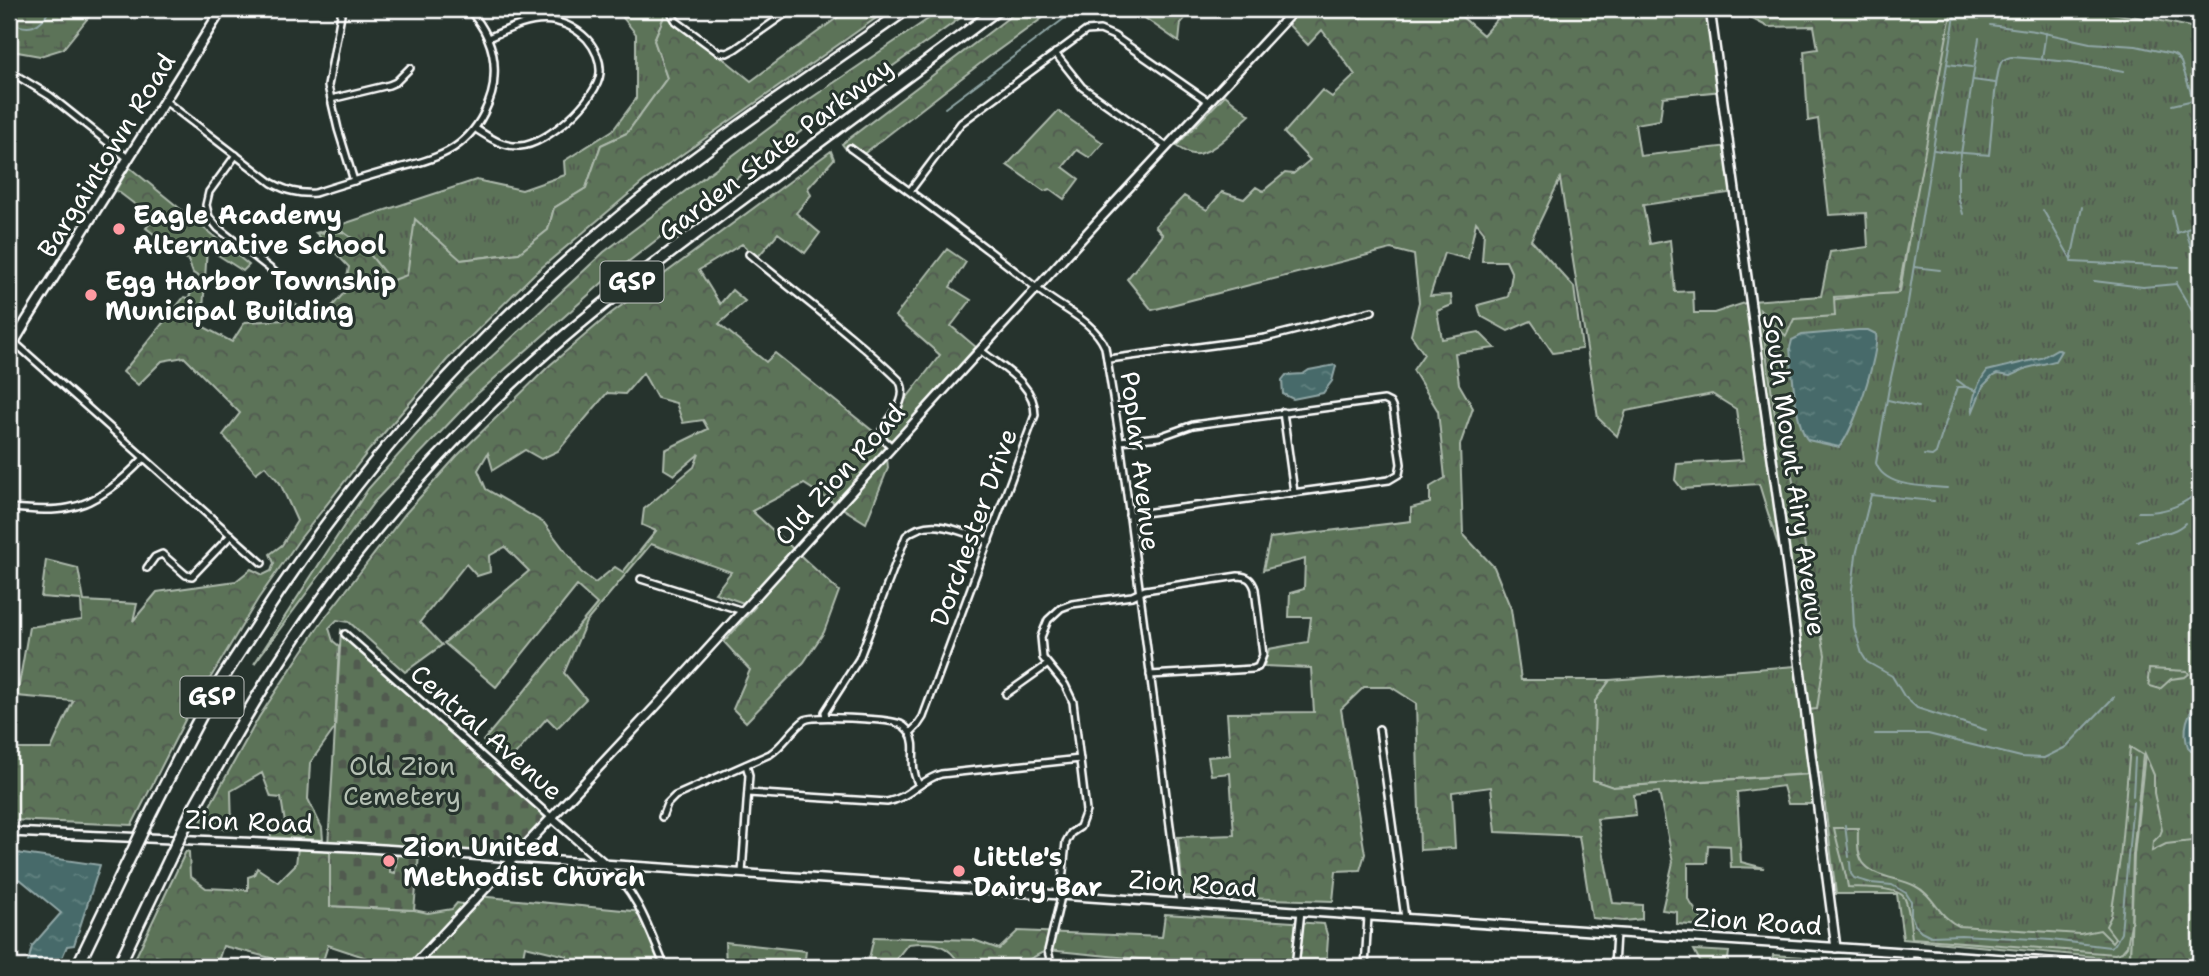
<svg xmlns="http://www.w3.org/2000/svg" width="2209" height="976" font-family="'Shantell Sans',sans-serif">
<defs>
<pattern id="grass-tufts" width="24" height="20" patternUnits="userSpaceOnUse" patternTransform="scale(1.75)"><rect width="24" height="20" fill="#5b7358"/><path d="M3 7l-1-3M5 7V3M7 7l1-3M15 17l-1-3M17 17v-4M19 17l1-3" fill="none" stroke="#515a50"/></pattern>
<pattern id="forest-crowns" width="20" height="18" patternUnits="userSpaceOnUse" patternTransform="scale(1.75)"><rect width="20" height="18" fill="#5b7358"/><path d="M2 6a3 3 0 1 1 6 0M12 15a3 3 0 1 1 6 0" fill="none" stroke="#515a50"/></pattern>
<pattern id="wetland-marsh" width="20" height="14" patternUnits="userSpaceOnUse" patternTransform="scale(1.75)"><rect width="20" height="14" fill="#5b7358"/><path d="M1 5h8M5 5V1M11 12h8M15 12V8" fill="none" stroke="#515a50"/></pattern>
<pattern id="cemetery-stones" width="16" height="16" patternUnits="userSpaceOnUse" patternTransform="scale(1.75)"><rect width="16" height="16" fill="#5b7358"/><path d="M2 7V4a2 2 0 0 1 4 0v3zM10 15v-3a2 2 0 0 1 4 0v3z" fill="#515a50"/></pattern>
<pattern id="water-ripples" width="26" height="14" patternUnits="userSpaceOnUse" patternTransform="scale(1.75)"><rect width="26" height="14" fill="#466b6a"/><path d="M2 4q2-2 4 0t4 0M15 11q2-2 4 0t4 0" fill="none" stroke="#628180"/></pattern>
</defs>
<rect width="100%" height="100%" fill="#26332d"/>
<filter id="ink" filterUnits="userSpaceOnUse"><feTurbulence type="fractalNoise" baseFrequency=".0143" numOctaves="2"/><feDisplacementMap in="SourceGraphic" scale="14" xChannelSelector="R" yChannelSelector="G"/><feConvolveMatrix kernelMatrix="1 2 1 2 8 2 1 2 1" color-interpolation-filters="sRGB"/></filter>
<g filter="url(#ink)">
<g fill="url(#grass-tufts)" stroke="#adb9ac" stroke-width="2">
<polygon points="616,9 661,9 666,12 654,40 667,78 627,133 601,145 586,188 554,208 548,230 519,253 461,260 391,281 363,246 343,232 316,233 476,180 522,190 565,175 564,161 613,130 636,99 636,34"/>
<polygon points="1947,9 2084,9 2157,20 2200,29 2200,862 2140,856 2129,960 1903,939 1897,894 1836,894 1821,773 1612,787 1592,780 1595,701 1610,680 1809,665 1759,309 1900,291"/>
</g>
<g fill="url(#forest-crowns)" stroke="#adb9ac" stroke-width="2" fill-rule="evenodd">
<polygon points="849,9 889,9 643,182 534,274 447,360 370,449 299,540 258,599 185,720 132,825 9,820 9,749 51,749 73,701 17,696 29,627 82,620 81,600 41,597 46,560 78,568 84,601 137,604 133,621 157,592 236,581 251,569 263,575 271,571 274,563 270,554 282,545 297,521 280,483 265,466 256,473 223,435 240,413 184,357 162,361 138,385 123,372 184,297 188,298 201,278 193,273 188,260 146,228 151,222 145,214 142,212 139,214 135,211 137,206 116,190 129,167 249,265 243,271 207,248 202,326 232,342 245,322 285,320 290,301 320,320 344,293 349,267 316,233 343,232 363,246 391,281 407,275 415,219 461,260 519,253 548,230 554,208 586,188 601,145 627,133 667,78 654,40 666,12 751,81"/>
<polygon points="943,9 973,9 754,165 611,275 477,394 374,502 254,664 368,489 457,389 604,252 792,111"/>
<polygon points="1020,9 1055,9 986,59 861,156 848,152 842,144"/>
<polygon points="1132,9 1193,9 1181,23 1179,42"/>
<polygon points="1293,9 1343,9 1361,18 1366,9 1453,9 1483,35 1506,9 1710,9 1722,91 1663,97 1660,120 1635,124 1640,156 1729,146 1736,192 1643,205 1650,244 1670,240 1675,292 1693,291 1694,313 1714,313 1751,301 1821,296 1830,252 1868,247 1866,213 1829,215 1818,119 1808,121 1804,51 1818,49 1814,26 1768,27 1733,9 1952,9 1898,293 1834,297 1835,316 1794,319 1786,336 1760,310 1776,423 1785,425 1790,446 1786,458 1790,465 1825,655 1817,709 1806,710 1789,581 1759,484 1682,489 1675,480 1677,464 1743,460 1736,409 1712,394 1626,411 1617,436 1598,418 1560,179 1531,240 1574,287 1582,349 1553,353 1531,321 1508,331 1481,316 1478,305 1508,297 1512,274 1506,261 1482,261 1484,232 1476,222 1468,259 1444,253 1430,296 1451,295 1452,305 1437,311 1442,339 1479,332 1495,348 1455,353 1459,384 1473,408 1460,445 1463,534 1494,567 1511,609 1521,680 1610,680 1595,701 1593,780 1613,787 1814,774 1818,804 1788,804 1783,786 1737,792 1741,862 1764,868 1731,867 1730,846 1708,845 1707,863 1688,863 1688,899 1706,926 1677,924 1677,912 1662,910 1673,862 1659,792 1634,795 1636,815 1597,819 1613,903 1642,905 1642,919 1624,921 1592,918 1579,836 1496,832 1491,787 1452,792 1455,848 1420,850 1416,703 1391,687 1364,687 1341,709 1365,854 1360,870 1336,871 1333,901 1183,896 1178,837 1234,835 1230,773 1211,775 1208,757 1230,755 1227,713 1314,712 1311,668 1264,666 1269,649 1308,642 1311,617 1289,617 1290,593 1304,589 1305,559 1263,570 1270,538 1411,521 1411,508 1430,503 1430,487 1445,478 1438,411 1413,370 1424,354 1411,335 1419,302 1414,255 1391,249 1152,310 1127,279 1163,235 1155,226 1184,196 1207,210 1222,192 1244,199 1256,187 1263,191 1285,173 1293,174 1310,160 1284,133 1322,90 1332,97 1355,75 1322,30 1308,45 1283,19"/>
<path d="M1225,95L1250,115C1236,127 1220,147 1202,153C1192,157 1184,151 1176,146Z"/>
<polygon points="1058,111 1103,143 1090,158 1077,150 1063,167 1079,179 1064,199 1050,189 1044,191 1007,165"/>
<path d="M831,151L834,159L808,188L811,195L796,213L820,233L805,253L778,233L757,258L742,244L699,270L720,304L732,290L745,301L719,324L766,362L775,353L878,435L940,355L895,316L947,249L966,262L950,287L971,300L951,326L976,347L886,447L888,468L866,523L804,484L752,511L839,591L824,632L804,662L746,722L733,709L750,670L724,642L755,607L715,593L731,572L651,544L586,622L564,673L586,699L557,728L547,718L508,763L483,741L597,604L577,586L496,687L444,643L529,571L505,547L489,556L490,572L477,576L466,564L420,622L442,645L405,672L349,622L337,620L329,628L333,641L339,646L335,728L310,763L308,799L322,828L323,840L271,837L270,823H285L281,798L271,797L262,773L231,791L232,829L198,827L259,717L321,623L405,514L457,456L550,365L610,314ZM643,373L657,398L676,403L683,423L703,420L708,429L665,450L664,469L674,475L699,454L694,467L644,509L642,525L656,531L623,572L615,567L595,583L581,572L544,523L486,489L478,470L488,453L493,470L525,450L541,459L558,451L607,393L625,394Z"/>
<polygon points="2149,669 2187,671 2189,674 2185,677 2171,679 2160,689 2150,686 2148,680"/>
<polygon points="2145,754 2154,775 2154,793 2162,830 2160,835 2153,842 2152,851 2166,844 2200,840 2200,966 2130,960 2134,855"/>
<polygon points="298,848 330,850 330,906 414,910 428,913 452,909 457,903 469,905 478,896 643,912 664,967 565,967 567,956 525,946 521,967 394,967 328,945 321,967 273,967 275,959 223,946 216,967 193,967 156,956 150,967 131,967 186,851 189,852 190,876 206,888 248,890 248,877 254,875 257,868 278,882 296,864"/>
<path d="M1165,914L1324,924L1328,938L1326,967H1221L1047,950L1015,967H962C948,943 934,941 908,944L897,958L895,967H867L874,937L974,940L999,949L1018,931L1162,937Z"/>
<polygon points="725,942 806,951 804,967 726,967"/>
<polygon points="1694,950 1729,952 1727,967 1703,967"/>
<polygon points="1773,955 1802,957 1802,967 1772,967"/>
</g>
<g fill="url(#wetland-marsh)" stroke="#adb9ac" stroke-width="2">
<polygon points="9,9 95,9 63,49 40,56 12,51 9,44"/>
<path d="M2130,747L2143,755L2133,855L2131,924L2127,946L2122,952L2115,954L1912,938C1910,926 1910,910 1905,899C1900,886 1861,888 1848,887C1845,867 1838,848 1834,828H1858C1858,839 1856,856 1865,865C1877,878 1900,878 1915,886C1934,895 1939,918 1959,926L2080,934L2100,930L2112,942L2115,938L2106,926L2111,916L2120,859Z"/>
</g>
<g fill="url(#cemetery-stones)" stroke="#adb9ac" stroke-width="2">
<polygon points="341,630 509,780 546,818 514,858 328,846"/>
<polygon points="330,850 384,853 384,867 390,868 390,872 395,873 397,854 419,855 414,910 330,906"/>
</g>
<g fill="url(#water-ripples)" stroke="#90a6a6" stroke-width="2">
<path d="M1858,330H1868L1876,334C1880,351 1853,434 1839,447L1808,440C1795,427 1792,368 1790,348L1792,340L1802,335Z"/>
<path d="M2057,349L2061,351L2055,361L2027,368L2010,376L1997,374L1993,376L1983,386L1973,411C1971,399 1979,381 1987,371L2041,358Z"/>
<polygon points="1335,365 1336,366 1332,381 1323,393 1293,399 1283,394 1282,380 1286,375 1303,374 1309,370"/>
<path d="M2200,700V752H2193L2188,747C2182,730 2187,712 2200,700Z"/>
<polygon points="9,852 100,865 74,945 67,946 58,967 27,967 32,946 61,913 21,880 9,878"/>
</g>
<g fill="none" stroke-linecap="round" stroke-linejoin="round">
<g stroke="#90a6a6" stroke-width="2">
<polyline points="1108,9 1111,11"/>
<path d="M9,21C28,32 40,28 50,9"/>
<polyline points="1990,25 2035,31 2090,43 2136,46 2172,54 2176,56 2181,62 2200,121"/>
<polyline points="2042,58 2046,33"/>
<polyline points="1947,64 1972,67"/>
<polyline points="1973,80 1995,83"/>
<polyline points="2172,105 2194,100"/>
<polyline points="945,108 1073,12 1080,9"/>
<path d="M1934,150C1953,153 1970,153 1989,155C1991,140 1995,68 2002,61C2004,59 2010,57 2012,57L2071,62L2124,71"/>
<polyline points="2043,210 2071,259"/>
<polyline points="2172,211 2177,233 2200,224"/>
<polyline points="1963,214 1958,196 1958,173 1979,38"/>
<polyline points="2186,231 2191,247"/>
<polyline points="2071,260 2082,207"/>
<polyline points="2071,262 2179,267"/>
<polyline points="1914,267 1940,270"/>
<polyline points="2094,281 2143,287 2176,284 2177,282"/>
<polyline points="2200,282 2197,285 2196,290 2200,299"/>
<polyline points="2176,284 2200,324"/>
<polyline points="1957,380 1965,386"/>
<polyline points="1888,400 1918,407"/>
<polyline points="1924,455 1932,456 1936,453 1957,387 1966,387 1977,391"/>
<path d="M1947,488C1926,486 1884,488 1876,463L1890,382L1908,302L1956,9"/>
<polyline points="1934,501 1871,495 1856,555 1852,589 1854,627 1862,654 1867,662 1892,676 1904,696 1917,708 1986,730"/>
<path d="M2138,512C2161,513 2178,508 2196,494"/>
<path d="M2137,541C2152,533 2172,536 2185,523"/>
<polyline points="1875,734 1928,734 2021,757 2044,758 2066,747 2114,697"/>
<polyline points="2133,796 2135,758"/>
<polyline points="1845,825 1849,857"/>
<polyline points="1850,862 1851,874 1854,878 1871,883 1892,885 1906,893 1911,901 1911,915 1915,925 1921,931 1931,936 1961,935 2051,940 2110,947 2115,944 2121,933 2133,802"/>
<polyline points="860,967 862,958"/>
</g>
<g stroke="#fff" stroke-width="10">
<g id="minor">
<polyline points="342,9 328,86 338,129 354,181"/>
<polyline points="672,9 672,14 676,21 718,52 727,53 735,49 792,9"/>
<polyline points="1055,53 1082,87 1167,147"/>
<polyline points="9,71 50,96 129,159"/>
<polyline points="331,99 389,85 396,82 410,68"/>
<path d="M165,101L272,183C287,191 298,194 315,193C339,185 363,178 387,171C429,160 463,155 484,113C490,101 494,90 494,77C496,51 486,28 468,9"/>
<path d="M476,129C490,138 503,147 520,146C546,145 598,99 600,73C601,61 595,48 587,39C555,8 523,22 488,38"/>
<path d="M850,148C914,195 979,241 1040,291C1062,309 1094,321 1105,347L1120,441L1180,903"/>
<polyline points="236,155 209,192 206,205 209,217 218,228 282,278 301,282"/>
<polyline points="910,191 961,123 1086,31 1100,30 1114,36 1209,102"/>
<path d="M749,254C799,296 852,334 899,380C910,398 892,415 882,430L883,439L892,447"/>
<polyline points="14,342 262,563"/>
<polyline points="1109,359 1265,338 1372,311"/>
<polyline points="1283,412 1294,492"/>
<polyline points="1120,441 1159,437 1193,425 1384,400 1390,403 1393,409 1401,464 1399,474 1389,480 1129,515"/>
<path d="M9,508C28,509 49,512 68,508C98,503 124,479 144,458"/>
<polyline points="147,568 155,557 162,554 186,575 192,576 231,535"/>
<polyline points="641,579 743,611"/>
<polyline points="345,634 552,818"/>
<polyline points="1006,694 1047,665"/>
<path d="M826,717L825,712L859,659L906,536C931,514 962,533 989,541"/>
<polyline points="1379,729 1405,918"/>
<path d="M910,733L917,726L923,717L1035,415C1035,383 1002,368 980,350"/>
<path d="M748,793L887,802C909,798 920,780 941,774L1080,759"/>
<path d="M662,817L667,804L675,796L770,754C784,745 792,729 805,720C814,715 886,719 897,723C902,724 907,728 910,733C919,748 907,764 919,785"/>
<path d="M606,865C638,893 649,929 665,967"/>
<polyline points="742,873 749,775 746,765"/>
<path d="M1052,967L1048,951L1060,901L1066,842L1071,833L1080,827L1086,811L1073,702L1065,685L1043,658L1041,637L1048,620L1061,608L1072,604L1132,596L1145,590L1238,576C1248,576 1252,580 1255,589L1263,655L1258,667L1253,669L1150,675"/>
<polyline points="1295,967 1301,911"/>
<polyline points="1365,967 1368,916"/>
<polyline points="1614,967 1616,933"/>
<polyline points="1904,967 1905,952"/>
<polyline points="1909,967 1910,953"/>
</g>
</g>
<g stroke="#fff" stroke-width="12">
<g id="tertiary">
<polyline points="1710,9 1786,560 1836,948"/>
<polyline points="552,818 605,864"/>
<polyline points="9,832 353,847 2122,967"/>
<polyline points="412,967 656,706 1097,222 1295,9"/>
</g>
</g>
<g stroke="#fff" stroke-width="13">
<polyline id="secondary" points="9,360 14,342 27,320 222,9"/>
</g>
<g stroke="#fff" stroke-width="15">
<g id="motorway">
<path d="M192,811C221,759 250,706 283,656C342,565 414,479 492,402C567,328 653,265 738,202C825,138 911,73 998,9"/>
<path d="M149,817C170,775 191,733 214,692C228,669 243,647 257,625C358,468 482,327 628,210C717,138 814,75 907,9"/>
<polyline points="77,967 131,855"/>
<polyline points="118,967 170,858"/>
</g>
</g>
<use href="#minor" stroke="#26332d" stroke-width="5"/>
<use href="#tertiary" stroke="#26332d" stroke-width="7"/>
<use href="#secondary" stroke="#26332d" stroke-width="8"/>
<use href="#motorway" stroke="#26332d" stroke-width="10"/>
<g stroke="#fff" stroke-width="15" stroke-linecap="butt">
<g id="motorway-bridge">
<polyline points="131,855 149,817"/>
<polyline points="170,858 192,811"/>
</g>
</g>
<use href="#motorway-bridge" stroke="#26332d" stroke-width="10"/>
</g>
</g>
<g fill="#ff9aa2" stroke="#26332d" stroke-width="2.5">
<circle cx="119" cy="229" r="7"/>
<circle cx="91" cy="295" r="7"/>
<circle cx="389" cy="861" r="7"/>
<circle cx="959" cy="871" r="7"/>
</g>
<g text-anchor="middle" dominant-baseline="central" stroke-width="6" stroke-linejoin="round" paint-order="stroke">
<g fill="#26332d" stroke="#bec2c0" stroke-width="2">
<rect x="600.5" y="261.5" width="63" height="41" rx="5"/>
<rect x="180.5" y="676.5" width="63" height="41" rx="5"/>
</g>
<g font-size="24" font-weight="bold" fill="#fff">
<text x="632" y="282">GSP</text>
<text x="212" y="697">GSP</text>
</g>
<g font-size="26" fill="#fff" stroke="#26332d">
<text transform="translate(775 149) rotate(-37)">Garden State Parkway</text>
<text transform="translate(106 155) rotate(-58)">Bargaintown Road</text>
<text transform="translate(1141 461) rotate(83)">Poplar Avenue</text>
<text transform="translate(839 474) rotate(-48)">Old Zion Road</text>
<text transform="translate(1795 475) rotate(82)">South Mount Airy Avenue</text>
<text transform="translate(973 527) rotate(-70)">Dorchester Drive</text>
<text transform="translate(487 732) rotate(41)">Central Avenue</text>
<text transform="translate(249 821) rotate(2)">Zion Road</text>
<text transform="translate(1193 883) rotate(4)">Zion Road</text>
<text transform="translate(1758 921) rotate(4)">Zion Road</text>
</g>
<g font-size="26" font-weight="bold" fill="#fff" stroke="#26332d" text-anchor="start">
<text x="133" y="214">Eagle Academy<tspan x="133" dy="30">Alternative School</tspan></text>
<text x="105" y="280">Egg Harbor Township<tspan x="105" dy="30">Municipal Building</tspan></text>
<text x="403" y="846">Zion United<tspan x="403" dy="30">Methodist Church</tspan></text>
<text x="973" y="856">Little's<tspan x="973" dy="30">Dairy Bar</tspan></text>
</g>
<g font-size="26" fill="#b5c0b4" stroke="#26332d">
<text x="402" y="765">Old Zion<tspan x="402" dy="30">Cemetery</tspan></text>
</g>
</g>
<rect width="2209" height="976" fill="none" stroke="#26332d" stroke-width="35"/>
<rect x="18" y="18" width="2174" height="941" fill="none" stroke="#fff" stroke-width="2.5" filter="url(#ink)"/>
</svg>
